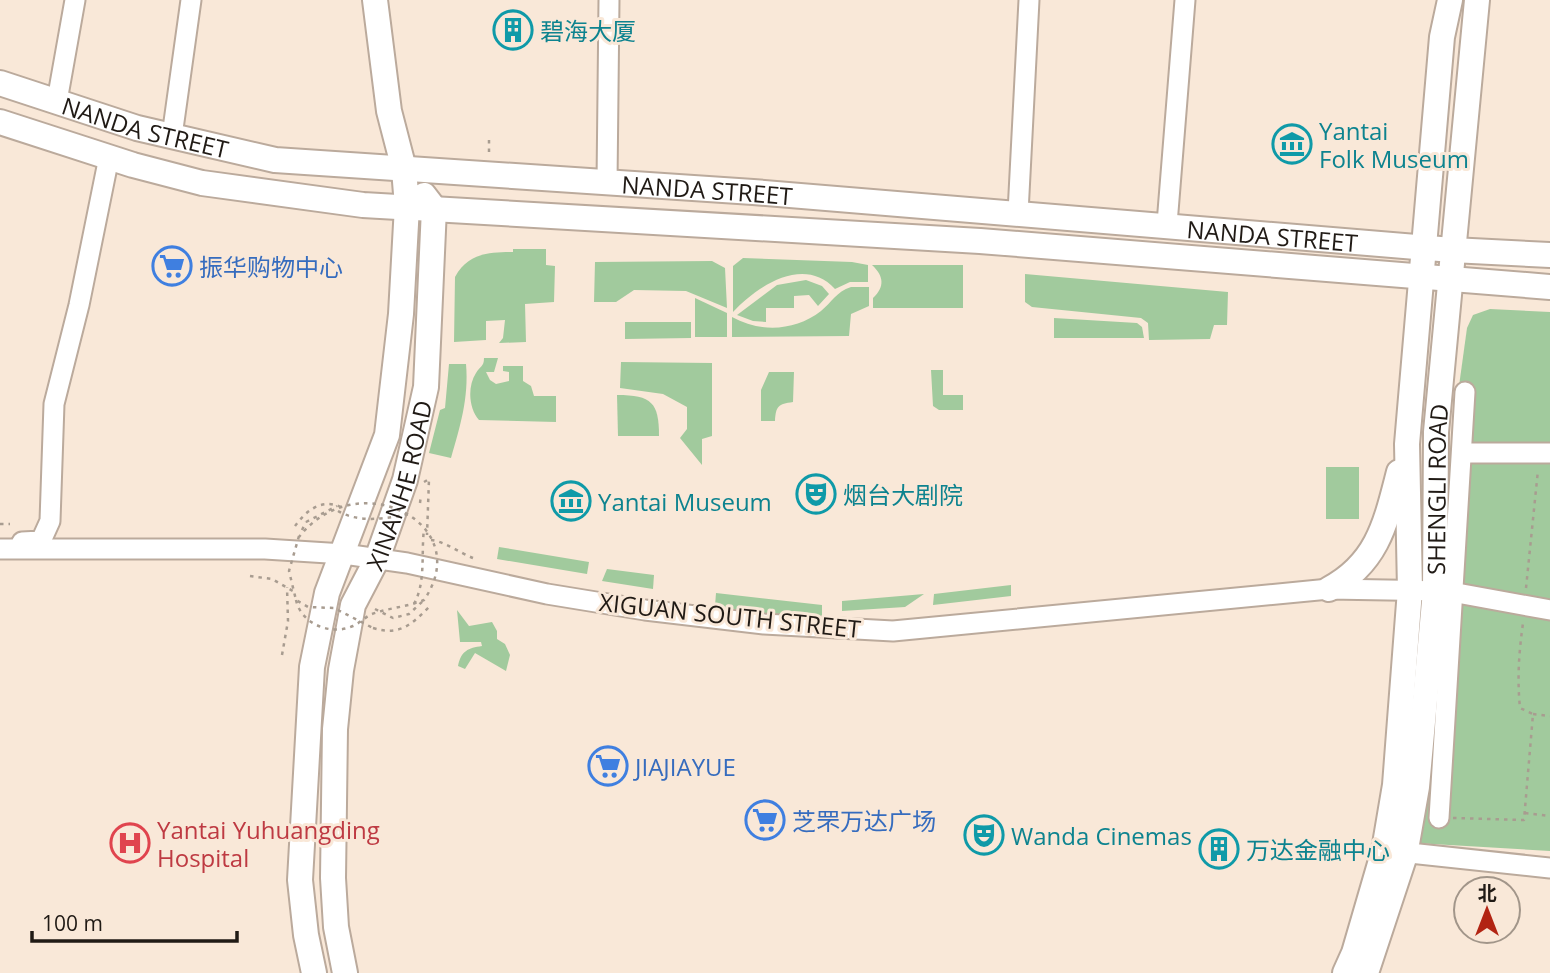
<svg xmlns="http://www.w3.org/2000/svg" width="1550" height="973" font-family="'Open Sans','Noto Sans SC',sans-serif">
<rect width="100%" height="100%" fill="#f9e8d8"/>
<g fill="#a1ca9d">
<path d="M513,249H546V265L555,266L554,302L525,304L526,342L499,343L503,338L505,320L486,321V340L454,342L455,277C468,253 489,252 513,252Z"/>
<path d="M743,258L852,262L868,265V282H850L835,289C804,255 757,286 733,312V266Z"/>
<polygon points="712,261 725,268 727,308 686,291 634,290 616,302 594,302 595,262"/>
<path d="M872,265H963V308H873V298C885,287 884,276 872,265Z"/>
<polygon points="1025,274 1228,292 1227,325 1214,325 1210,339 1149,340 1148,323 1141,318 1032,307 1025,302"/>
<polygon points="806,280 822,286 829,294 818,306 809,295 794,296 794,308 766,308 766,322 753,321 737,315 777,285"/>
<path d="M851,287H869V306L851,314L849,336L732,337V317C761,333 795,331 821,311C832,302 836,292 851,287Z"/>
<polygon points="695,298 727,313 727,337 695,337"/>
<polygon points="1490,309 1550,312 1550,851 1415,843 1451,444 1467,328 1473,315"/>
<polygon points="1054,318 1137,323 1142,327 1144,338 1054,338"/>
<polygon points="625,322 691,322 691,338 625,339"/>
<path d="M484,358H498L494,372H486L490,380L496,384L509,381V372L503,371V366H523V381L531,386L534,396H556V422L479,420C469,409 467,387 476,373C480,366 484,367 484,358Z"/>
<polygon points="621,362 712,363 712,436 702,439 702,465 680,438 687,429 687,407 663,394 620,388"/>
<path d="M449,364H466C469,398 460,427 451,458L429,453L440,410L445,408Z"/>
<polygon points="931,370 943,370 943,395 963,395 963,410 939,410 933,406"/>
<path d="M769,372H794L793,402C778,404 776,406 775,421H761V390Z"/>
<path d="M617,395C652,395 659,403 659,436H618Z"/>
<rect x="1326" y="467" width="33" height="52"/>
<polygon points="499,547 589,562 587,574 497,559"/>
<polygon points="607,569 654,575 653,589 602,581"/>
<polygon points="1011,585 1011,596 933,605 934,594"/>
<polygon points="716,593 822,605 822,616 768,614 715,606"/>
<polygon points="924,594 905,607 842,611 842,601"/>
<path d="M457,610L469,626L492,622L497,631V639L505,644L510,655L506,671L475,653L465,669L458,666C461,651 468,648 482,646L481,642H460Z"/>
</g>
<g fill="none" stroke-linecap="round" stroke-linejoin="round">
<g stroke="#bbaa9c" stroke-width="23">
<g id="minor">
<polyline points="57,101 75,0"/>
<polyline points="172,136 191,0"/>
<polyline points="607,183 609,0"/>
<polyline points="1018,213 1029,0"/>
<polyline points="1167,224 1185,0"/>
<polyline points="1463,453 1550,453"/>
<polyline points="22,542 41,541 50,521 54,404 79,305 109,157"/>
<polyline points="0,549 265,549 344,554 407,563 547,594 645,610 764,624 893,631 1329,589 1446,591 1550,610"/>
<polyline points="1439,818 1465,392"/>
<polyline points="1391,851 1550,868"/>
</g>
</g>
<g stroke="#bbaa9c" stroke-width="28">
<g id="major">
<path id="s1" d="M0,83L137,128L275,160L753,192L1452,250L1550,255"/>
<polyline points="0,122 133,165 202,183 363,205 980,241 1550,287"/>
<path d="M1329,589C1378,563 1386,522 1399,472"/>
<polyline points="314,973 306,935 300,880 312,667 327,593 387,435 401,314 407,206 404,169 389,111 375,0"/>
<path id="s2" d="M345,973L336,927L333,878L335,729L341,670L353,605L377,559L405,480L426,387L434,208L424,195"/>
<polyline points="1345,973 1354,953 1384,850 1395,785 1410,590 1407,444 1442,37 1450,0"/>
<path id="s3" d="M1366,973L1405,855L1417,787L1435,591L1436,432L1477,0"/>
</g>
</g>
<g stroke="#a89c90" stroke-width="2.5" stroke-dasharray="3.5 5" stroke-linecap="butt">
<polyline points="489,140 489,155"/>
<polyline points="424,482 429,479 427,535"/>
<polyline points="420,503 421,495"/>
<polyline points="306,522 337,506"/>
<polyline points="0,524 10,524"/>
<path d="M295,526C306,511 321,498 341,507"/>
<path d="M431,540C444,541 460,553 473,558"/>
<polyline points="250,576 272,579 293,591"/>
<polyline points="1526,588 1538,470"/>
<polyline points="375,609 393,618 409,614 424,600"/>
<path d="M373,628C400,636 411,625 430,606"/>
<polyline points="282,655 288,621 287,587"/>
<polyline points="1533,714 1550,716"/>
<polyline points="1525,813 1550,816"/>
<path d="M1453,818L1524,820L1533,714L1520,708C1517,678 1519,652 1523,623"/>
</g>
<use href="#minor" stroke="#fff" stroke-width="19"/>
<use href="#major" stroke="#fff" stroke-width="24"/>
<g stroke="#a89c90" stroke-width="2.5" stroke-dasharray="3.5 5" stroke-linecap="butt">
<path d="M338,511C358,523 386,519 409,514"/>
<polyline points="302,530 306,522"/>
<polyline points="299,536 289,571 296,600 308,607 334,608 373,628"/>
<path d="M296,600C301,624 331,636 353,626C360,623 365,617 372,614C388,608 407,607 424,600C477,523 357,463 299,537"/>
<path d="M414,604C426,582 421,554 424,529"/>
</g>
</g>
<defs>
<g id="building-ring" transform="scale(2.0125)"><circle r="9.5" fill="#f9e8d8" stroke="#0f9aa8" stroke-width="1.5"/><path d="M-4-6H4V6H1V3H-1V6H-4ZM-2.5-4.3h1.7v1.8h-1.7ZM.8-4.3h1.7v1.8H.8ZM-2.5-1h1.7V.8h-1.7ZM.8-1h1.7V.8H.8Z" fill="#0f9aa8"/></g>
<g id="museum-ring" transform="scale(2.0125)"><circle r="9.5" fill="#f9e8d8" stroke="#0f9aa8" stroke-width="1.5"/><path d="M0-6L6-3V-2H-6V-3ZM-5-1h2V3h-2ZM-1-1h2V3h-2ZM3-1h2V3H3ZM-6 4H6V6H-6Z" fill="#0f9aa8"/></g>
<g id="supermarket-ring" transform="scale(2.0125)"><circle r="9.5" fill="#f9e8d8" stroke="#3f7fe0" stroke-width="1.5"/><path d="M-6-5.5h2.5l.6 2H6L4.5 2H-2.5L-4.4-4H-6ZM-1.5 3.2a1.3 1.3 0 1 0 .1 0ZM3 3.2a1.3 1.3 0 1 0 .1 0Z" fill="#3f7fe0"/></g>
<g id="theatre-ring" transform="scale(2.0125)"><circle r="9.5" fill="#f9e8d8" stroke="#0f9aa8" stroke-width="1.5"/><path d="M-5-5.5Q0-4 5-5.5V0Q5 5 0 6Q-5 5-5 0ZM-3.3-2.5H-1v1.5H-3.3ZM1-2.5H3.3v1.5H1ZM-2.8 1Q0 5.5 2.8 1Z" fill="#0f9aa8"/></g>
<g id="hospital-ring" transform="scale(2.0125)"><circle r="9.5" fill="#f9e8d8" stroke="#e0444e" stroke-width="1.5"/><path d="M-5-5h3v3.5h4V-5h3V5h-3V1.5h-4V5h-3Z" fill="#e0444e"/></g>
</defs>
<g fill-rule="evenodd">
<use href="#building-ring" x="513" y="30"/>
<use href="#museum-ring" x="1292" y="144"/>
<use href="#supermarket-ring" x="172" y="266"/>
<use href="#theatre-ring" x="816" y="494"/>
<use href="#museum-ring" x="571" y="501"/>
<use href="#supermarket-ring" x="608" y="766"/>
<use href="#supermarket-ring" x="765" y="820"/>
<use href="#theatre-ring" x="984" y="835"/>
<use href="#hospital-ring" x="130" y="843"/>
<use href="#building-ring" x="1219" y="849"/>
</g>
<g text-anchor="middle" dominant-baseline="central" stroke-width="6" stroke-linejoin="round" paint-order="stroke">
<g font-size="24" fill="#0d838f" stroke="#f9e8d8" text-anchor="start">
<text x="540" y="30">碧海大厦</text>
<text x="1319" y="130">Yantai<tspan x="1319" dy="28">Folk Museum</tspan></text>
<text x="843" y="494">烟台大剧院</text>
<text x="598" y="501">Yantai Museum</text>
<text x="1011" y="835">Wanda Cinemas</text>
<text x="1246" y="849">万达金融中心</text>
</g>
<g font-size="24" fill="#201a15" stroke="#f9e8d8">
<text stroke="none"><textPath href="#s1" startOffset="152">NANDA STREET</textPath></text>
<text stroke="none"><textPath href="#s1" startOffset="719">NANDA STREET</textPath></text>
<text stroke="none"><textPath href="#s1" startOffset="1286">NANDA STREET</textPath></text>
<text stroke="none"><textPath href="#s2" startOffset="500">XINANHE ROAD</textPath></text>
<text stroke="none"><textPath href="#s3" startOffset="492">SHENGLI ROAD</textPath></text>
<text transform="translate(730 615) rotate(6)">XIGUAN SOUTH STREET</text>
</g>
<g font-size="24" fill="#366cbe" stroke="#f9e8d8" text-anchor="start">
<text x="199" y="266">振华购物中心</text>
<text x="635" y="766">JIAJIAYUE</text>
<text x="792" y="820">芝罘万达广场</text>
</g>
<g font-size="24" fill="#be3a42" stroke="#f9e8d8" text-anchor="start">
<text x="157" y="829">Yantai Yuhuangding<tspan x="157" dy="28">Hospital</tspan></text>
</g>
</g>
<g transform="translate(1487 910)"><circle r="33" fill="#f9e8d8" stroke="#a2968a" stroke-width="2"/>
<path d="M0-5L12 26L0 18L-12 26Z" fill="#b22413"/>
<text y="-10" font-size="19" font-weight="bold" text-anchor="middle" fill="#201a15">北</text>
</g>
<path d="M32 931v10h205v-10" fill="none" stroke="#201a15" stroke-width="3.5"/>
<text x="42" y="931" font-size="21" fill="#201a15" stroke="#f9e8d8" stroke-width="5" paint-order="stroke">100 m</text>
</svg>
